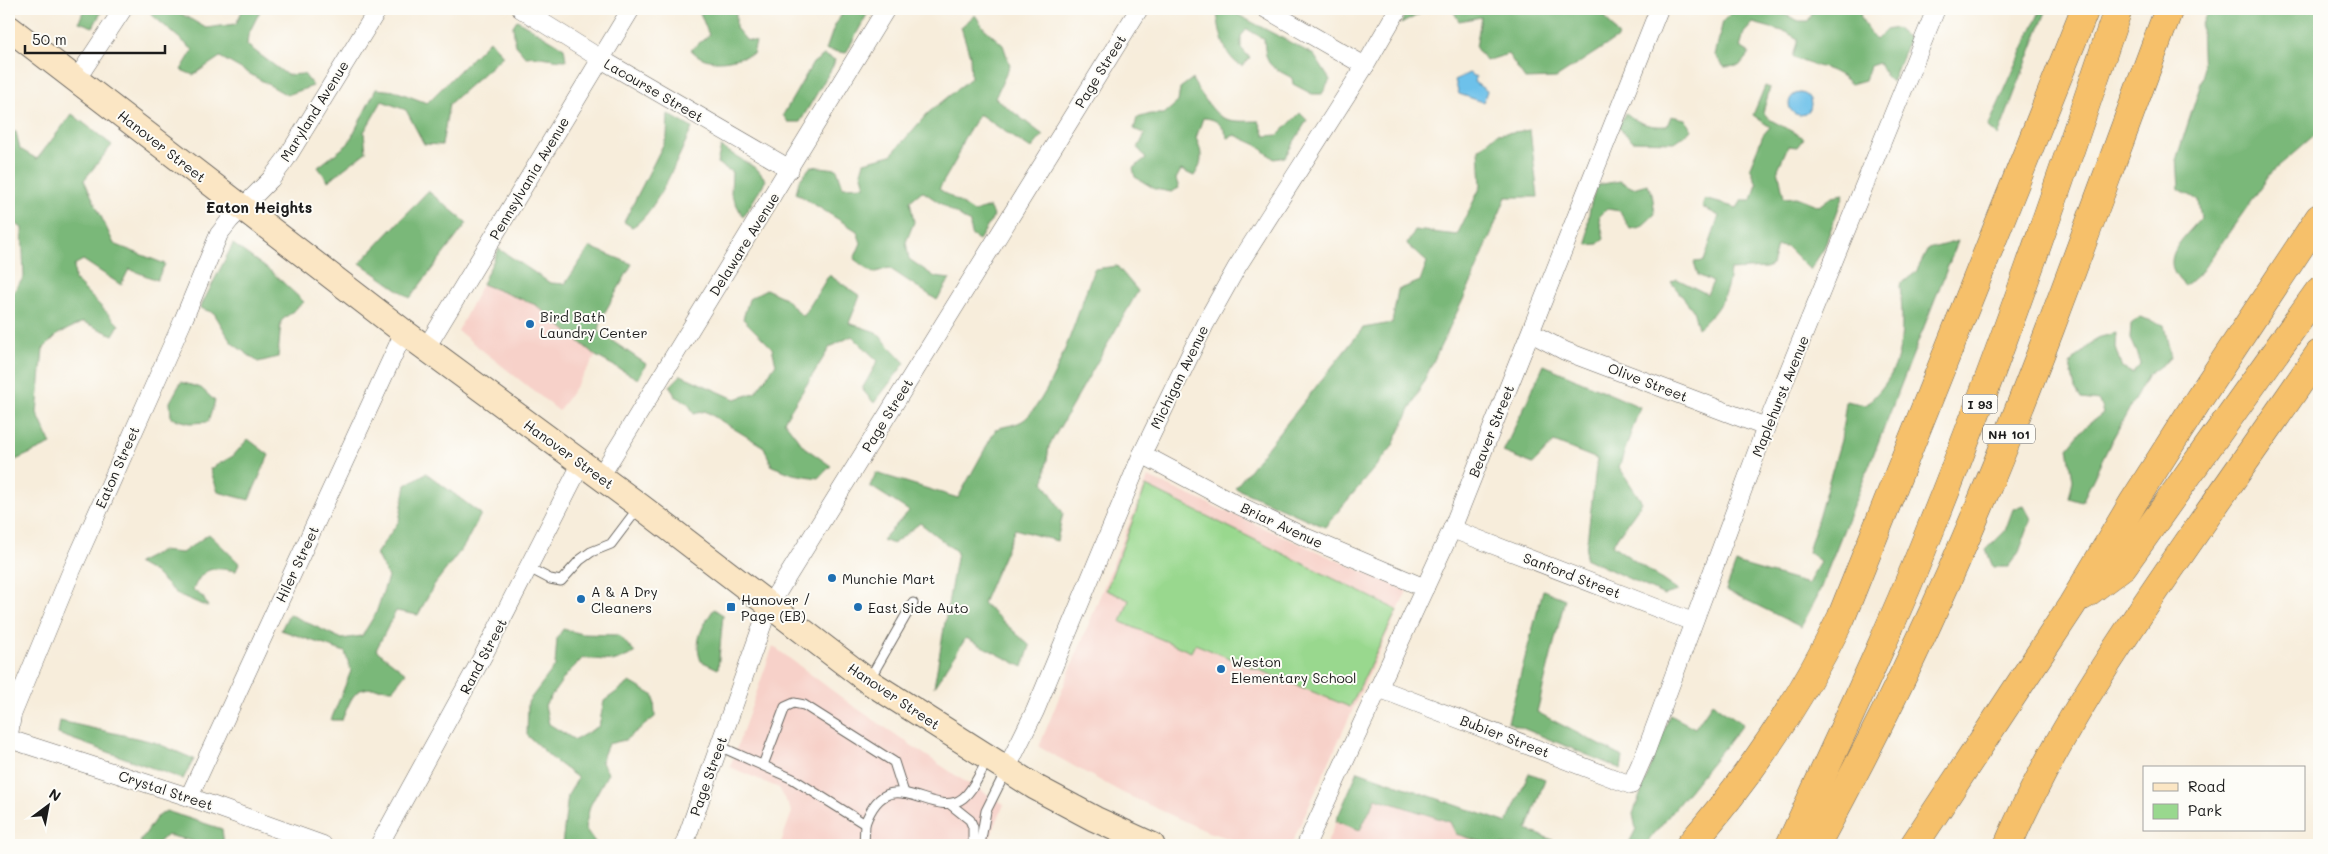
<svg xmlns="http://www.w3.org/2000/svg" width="2328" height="854" font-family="Mali,sans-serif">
<rect width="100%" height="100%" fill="#fdfcf7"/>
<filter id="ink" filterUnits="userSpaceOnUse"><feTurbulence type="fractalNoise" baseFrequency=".02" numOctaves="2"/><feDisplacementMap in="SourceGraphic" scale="10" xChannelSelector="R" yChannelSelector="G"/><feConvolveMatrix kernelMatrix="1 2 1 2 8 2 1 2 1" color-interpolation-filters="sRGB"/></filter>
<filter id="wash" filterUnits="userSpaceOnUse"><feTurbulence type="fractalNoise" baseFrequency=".0096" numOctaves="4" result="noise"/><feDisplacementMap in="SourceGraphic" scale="20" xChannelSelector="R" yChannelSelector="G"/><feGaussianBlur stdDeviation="1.12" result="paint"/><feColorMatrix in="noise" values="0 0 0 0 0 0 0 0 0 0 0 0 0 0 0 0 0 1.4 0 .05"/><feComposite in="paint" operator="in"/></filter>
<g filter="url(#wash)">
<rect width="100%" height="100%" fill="#f7eddb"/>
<g fill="#f7d1c9">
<polygon points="482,284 536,305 596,356 559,411 458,331"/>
<polygon points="1148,477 1407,591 1291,845 1251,845 1208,832 1123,793 1039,747"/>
<polygon points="773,646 849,703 961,779 1004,804 987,845 780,845 792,812 779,788 730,767"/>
<polygon points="1376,798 1450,822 1457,834 1492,845 1326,845 1336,821 1360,830"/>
</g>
<polygon fill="#99d88e" stroke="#5a7a55" points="1146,486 1397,610 1350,707 1195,644 1191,652 1121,622 1129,600 1106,590"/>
<g fill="#7ab879" stroke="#4b6a4a">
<polygon points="84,9 103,9 93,27 79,22"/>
<polygon points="154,9 173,9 206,28 236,24 243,9 261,9 248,35 247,45 287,75 304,74 313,86 287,95 220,57 193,75 181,70 193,50 151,14"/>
<path d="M695,9L736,10V28L746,40L756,42L753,54C731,60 709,68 691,50L709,35L700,13Z"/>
<polygon points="845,9 870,9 846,53 826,50 834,27"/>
<path d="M1227,9L1314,55L1330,80L1322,94H1312L1293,84L1292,78C1269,65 1266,67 1264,39L1247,29L1241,36V48L1250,58L1242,66C1223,57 1220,32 1217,13Z"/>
<polygon points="1407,9 1429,9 1401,24"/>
<polygon points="1452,9 1600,9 1619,37 1556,78 1525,79 1508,54 1486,61 1476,48 1481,17 1459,21"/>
<path d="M1735,9H1772L1799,21H1808L1815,9H1865L1860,15L1866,27L1876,40L1886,30L1896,28L1909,39L1892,82L1885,75L1879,63L1870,66L1865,80L1851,84C1830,64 1815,69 1793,57L1798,39L1786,32L1753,23L1744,33L1740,47L1750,53L1739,66L1724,67L1715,55L1723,21Z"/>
<polygon points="2041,9 2047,9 1998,136 1988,127"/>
<path d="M2209,9H2319V131L2272,172L2201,272L2185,286C2156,260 2182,240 2201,218L2198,200L2179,189L2177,157L2203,77L2201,26Z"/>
<polygon points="975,15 984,28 1003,45 1010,65 995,98 1043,135 1031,149 979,114 963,140 956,160 939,189 974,212 989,207 994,216 979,240 971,235 970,223 922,191 910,201 914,222 906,242 909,259 935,277 950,279 937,300 889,268 873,273 854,259 861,243 857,231 796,193 799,181 811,166 837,169 843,187 865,186 861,172 864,162 891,155 928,113 971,78 970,56 961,27"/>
<path d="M517,20L564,48L566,60C552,60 540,55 526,57L515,44L513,26Z"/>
<polygon points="490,40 503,56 449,104 442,145 424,144 406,110 382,101 364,132 366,152 328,181 318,167 348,144 376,89 395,91 427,103"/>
<polygon points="824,55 835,60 833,66 800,122 788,122 783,115 813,63"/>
<path d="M1192,79C1196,87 1213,112 1220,116C1230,123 1248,121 1259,121L1265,136L1278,135L1300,113L1307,120L1285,157L1274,159L1257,145L1235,135L1228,138C1223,126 1217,118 1203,118L1196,138C1203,153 1203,163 1194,176L1181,170L1176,179L1179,188L1171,192L1155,189L1135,177L1133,168L1146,158L1138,148L1145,134L1134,129L1137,118L1151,114H1164L1178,102L1180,88Z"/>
<path d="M1765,86L1770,88L1763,112L1769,119L1804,138L1797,147L1788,146L1778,169L1784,198L1796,197L1819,206L1832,196L1844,194L1823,250L1810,270L1787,247L1777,246L1772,265L1766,268L1730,270C1728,295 1717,313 1698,328L1693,310L1671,282L1677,279L1707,294L1713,282L1698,275L1694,262L1704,261L1719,216L1702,207L1705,199L1737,208L1742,200H1752L1757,184L1750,167L1763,135L1770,127L1753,115Z"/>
<path d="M1626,113C1639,124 1650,127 1667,126L1671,116L1685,119L1692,130L1675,142L1633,141L1618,127Z"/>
<polygon points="72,114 112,145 84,180 114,244 165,264 157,280 129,269 121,285 83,260 74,265 75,280 119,325 113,335 83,322 58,334 43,349 37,413 51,444 9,463 9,298 24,277 22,228 9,219 9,131 16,132 20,149 37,159"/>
<path d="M668,114L692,128C680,153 655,216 632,227L624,222L667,137Z"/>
<polygon points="1530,130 1538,197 1506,197 1471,283 1392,447 1325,527 1235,488 1363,328 1392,323 1398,290 1420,281 1427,262 1407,244 1415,230 1457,235 1481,186 1479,149 1497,134"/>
<polygon points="721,147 757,169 766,180 743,217 731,194 732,172 717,163"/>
<path d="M1620,181L1633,188L1647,184L1652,193L1655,214L1641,227L1630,229L1620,211L1607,209L1599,217L1604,238L1598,244L1588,245C1586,223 1589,206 1597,185Z"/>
<polygon points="428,191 467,223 410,298 360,263"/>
<path d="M1958,241L1817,597L1801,627L1726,590L1736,563L1808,584L1820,561L1808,552L1841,440L1846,401L1866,405C1873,398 1881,390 1887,381C1905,355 1903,316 1900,285L1916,272L1928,249Z"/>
<polygon points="233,244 273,273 304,302 281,321 278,357 258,362 232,343 214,313 200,308"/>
<polygon points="590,247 632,264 601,319 599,332 646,364 638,379 596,356 536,305 482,284 499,249 550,283 565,284"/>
<path d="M1117,266L1138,291L1049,446L1044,483L1063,513L1057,541L1015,529L983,603L1030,646L1023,667L966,638L934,687L957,552L920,523L893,544L882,540L909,511L870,486L876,473L958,498L996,429C1004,426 1018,425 1025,419C1054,394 1080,307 1094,269Z"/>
<polygon points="829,275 860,296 849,323 876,332 905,363 874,403 862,389 878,361 852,336 830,347 784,421 804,447 831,466 818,478 793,474 772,466 764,447 705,411 694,414 688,403 675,396 670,386 681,375 735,399 755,393 776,364 772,348 743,319 749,299 766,289 785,298 803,317"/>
<polygon points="2140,317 2164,325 2171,358 2148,375 2111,442 2082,502 2069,498 2073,480 2068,448 2085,427 2103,413 2099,401 2081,399 2075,389 2070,364 2097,338 2116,333 2115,347 2122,368 2132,373 2141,363 2130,339 2131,324"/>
<polygon points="1544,365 1640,407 1619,467 1642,502 1612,545 1678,591 1664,595 1585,558 1597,459 1554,442 1533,464 1503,452"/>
<polygon points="181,382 201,388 215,401 208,422 190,423 171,418 170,402"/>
<polygon points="248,439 269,455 249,500 218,492 210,469 233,456"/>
<path d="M426,473L481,514L464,546L434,585L418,615L396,611L376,650L406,673L393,689C356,687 356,686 342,720H331L351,671L345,652L281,630L289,614L342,639L362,636L376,613L388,577L376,554L399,521L406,485Z"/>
<polygon points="2024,506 2031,519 2019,552 2008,567 1993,567 1986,550 2005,531 2013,509"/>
<path d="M209,534L239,563L236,571C213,567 203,566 193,590L203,597L208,607L177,594L155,573L137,563L161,551L182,553Z"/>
<polygon points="1543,590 1565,599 1537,712 1623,757 1621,769 1508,722"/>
<path d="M714,609L723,615L718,669L701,661C693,641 703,625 714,609Z"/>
<polygon points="563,629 582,634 619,635 635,653 616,661 583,658 566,675 545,705 549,724 575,740 599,726 604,701 630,682 654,696 655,717 625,740 608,744 601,761 608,773 590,806 585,828 597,845 562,845 568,795 578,778 555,761 527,735 528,702 555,666 557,638"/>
<polygon points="1712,703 1743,724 1645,845 1628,845 1636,829 1633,814 1670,715 1695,728"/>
<polygon points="60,721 154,742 194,759 183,779 58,734"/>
<polygon points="1358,771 1507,823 1529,773 1545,779 1527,830 1553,840 1558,845 1492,845 1456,834 1450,822 1376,798 1360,830 1336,821"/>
<polygon points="166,811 222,829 224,845 199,845 192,841 167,835 156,845 145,845 140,842 156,818"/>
</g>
<g fill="#6dc1ea" stroke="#446e83">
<polygon points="1469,73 1476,77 1474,82 1487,91 1483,102 1459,94 1455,80"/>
<circle cx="1800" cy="104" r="11"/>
</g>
</g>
<g filter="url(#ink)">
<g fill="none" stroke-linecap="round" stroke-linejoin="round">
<g stroke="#69655f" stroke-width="11">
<g id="service">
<polyline points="529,568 550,579 561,581 580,560 591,552 611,544 639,507"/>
<polyline points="869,680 913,603"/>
<path d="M719,746L793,779L865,824C889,757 933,822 963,798C974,789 981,771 988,759"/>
<polyline points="763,765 785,707 794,703 804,705 894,762 904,793"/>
<polyline points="950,804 970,820 973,827 973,845"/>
<polyline points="864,845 865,824"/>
<polyline points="980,845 986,811 1006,771"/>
</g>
</g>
<g stroke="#69655f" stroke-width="19">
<g id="minor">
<polyline points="521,9 601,59 790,169"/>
<polyline points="1266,9 1365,66"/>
<polyline points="76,80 123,9"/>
<polyline points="1531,333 1565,351 1766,427"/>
<polyline points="426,348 631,9"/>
<polyline points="1142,454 1236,504 1305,537 1425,588"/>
<polyline points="600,477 886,9"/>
<polyline points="1452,529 1693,622"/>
<polyline points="1378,688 1631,785 1646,751 1766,427 1936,9"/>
<polyline points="9,735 12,715 71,572 182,323 219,234 230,220 271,179 286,159 378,9"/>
<polyline points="9,739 189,797 323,845"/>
<polyline points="1006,770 1035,711 1142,454 1205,324 1237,267 1365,66 1398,9"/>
<polyline points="189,797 404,332"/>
<polyline points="379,845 483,656 581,464"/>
<polyline points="684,845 769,606 1139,9"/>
<polyline points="1306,845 1452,529 1659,9"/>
</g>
</g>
<g stroke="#69655f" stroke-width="27">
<polyline id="secondary" points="9,28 404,332 640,506 868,681 1035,787 1095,819 1152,845"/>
</g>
<g stroke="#69655f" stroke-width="29">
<g id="motorway">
<polyline points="2083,596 2123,566 2319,291"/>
<path d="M1690,845C1750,776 1801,700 1841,618L2085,9"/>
<path d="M1790,845C1839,738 1890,632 1933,523C2001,354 2060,182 2118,9"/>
<path d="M1816,845C1877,733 1933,618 1982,500C2050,338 2107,173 2169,9"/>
<polyline points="1914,845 2072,605 2134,501 2199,399 2319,218"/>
<path d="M2008,845C2053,740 2118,644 2183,550C2228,485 2274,420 2319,354"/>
</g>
</g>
<use href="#service" stroke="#fff" stroke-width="9"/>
<use href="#minor" stroke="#fff" stroke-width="18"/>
<use href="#secondary" stroke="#fbe6c4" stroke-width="25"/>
<use href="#motorway" stroke="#f6c06b" stroke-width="28"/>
</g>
</g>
<g fill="#1f6fb2" stroke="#fdfcf7" stroke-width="2">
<circle cx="530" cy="324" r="5"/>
<circle cx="832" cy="578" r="5"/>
<circle cx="581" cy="599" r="5"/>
<rect x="726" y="602" width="10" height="10" rx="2.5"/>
<circle cx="858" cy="607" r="5"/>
<circle cx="1221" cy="669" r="5"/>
</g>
<g text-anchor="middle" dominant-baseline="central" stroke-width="4" stroke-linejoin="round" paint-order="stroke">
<g fill="#fdfcf7" stroke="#605f5e" stroke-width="1">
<rect x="1962.5" y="394.5" width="35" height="19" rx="4"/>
<rect x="1983" y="424.5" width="52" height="19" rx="4"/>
</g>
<g font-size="12" font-weight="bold" fill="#1c1c1c">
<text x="1980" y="404">I 93</text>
<text x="2009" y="434">NH 101</text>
</g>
<g font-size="14" fill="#1c1c1c" stroke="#fdfcf7">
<text transform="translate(1100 71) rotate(-58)">Page Street</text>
<text transform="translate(654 90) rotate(30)">Lacourse Street</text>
<text transform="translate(314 111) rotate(-58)">Maryland Avenue</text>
<text transform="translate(162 146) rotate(38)">Hanover Street</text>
<text transform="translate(529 178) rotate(-59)">Pennsylvania Avenue</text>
<text transform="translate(744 244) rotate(-58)">Delaware Avenue</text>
<text transform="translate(1179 377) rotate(-64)">Michigan Avenue</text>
<text transform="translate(1648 382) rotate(21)">Olive Street</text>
<text transform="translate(1780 396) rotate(-68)">Maplehurst Avenue</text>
<text transform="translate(887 415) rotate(-58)">Page Street</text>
<text transform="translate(1491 431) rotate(-68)">Beaver Street</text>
<text transform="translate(569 454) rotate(36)">Hanover Street</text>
<text transform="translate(117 467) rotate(-66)">Eaton Street</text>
<text transform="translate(1282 525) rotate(25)">Briar Avenue</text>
<text transform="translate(297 564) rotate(-65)">Hiler Street</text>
<text transform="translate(1572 575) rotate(21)">Sanford Street</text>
<text transform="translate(483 656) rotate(-62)">Rand Street</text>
<text transform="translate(894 696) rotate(34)">Hanover Street</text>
<text transform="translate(1505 736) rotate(21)">Bubier Street</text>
<text transform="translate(708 776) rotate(-70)">Page Street</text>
<text transform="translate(166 790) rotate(18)">Crystal Street</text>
</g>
<g font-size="14" fill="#1c1c1c" stroke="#fdfcf7" text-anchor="start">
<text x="540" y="316">Bird Bath<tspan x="540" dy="16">Laundry Center</tspan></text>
<text x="842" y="578">Munchie Mart</text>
<text x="591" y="591">A &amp; A Dry<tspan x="591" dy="16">Cleaners</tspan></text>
<text x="741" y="599">Hanover /<tspan x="741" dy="16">Page (EB)</tspan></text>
<text x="868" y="607">East Side Auto</text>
<text x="1231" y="661">Weston<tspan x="1231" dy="16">Elementary School</tspan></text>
</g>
<g font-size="15" font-weight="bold" fill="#1c1c1c" stroke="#fdfcf7">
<text x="259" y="207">Eaton Heights</text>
</g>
</g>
<rect width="2328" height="854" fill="none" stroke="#fdfcf7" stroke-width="30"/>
<rect x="2143" y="766" width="162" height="65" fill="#fdfcf7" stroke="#a3a29f"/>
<rect x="2153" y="783" width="25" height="8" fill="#fbe6c4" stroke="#a3a29f"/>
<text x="2188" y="792" font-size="15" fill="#1c1c1c">Road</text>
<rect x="2153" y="804" width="25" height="15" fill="#99d88e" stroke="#a3a29f"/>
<text x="2188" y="816" font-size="15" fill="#1c1c1c">Park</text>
<g transform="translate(48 806) rotate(32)" stroke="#fdfcf7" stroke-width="4" paint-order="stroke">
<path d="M0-4L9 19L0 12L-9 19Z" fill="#1c1c1c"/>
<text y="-8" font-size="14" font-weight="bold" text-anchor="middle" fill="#1c1c1c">N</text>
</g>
<path d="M25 45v8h140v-8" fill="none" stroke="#1c1c1c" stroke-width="2.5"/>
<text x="32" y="45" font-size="15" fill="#1c1c1c" stroke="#fdfcf7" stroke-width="4" paint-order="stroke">50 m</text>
</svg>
